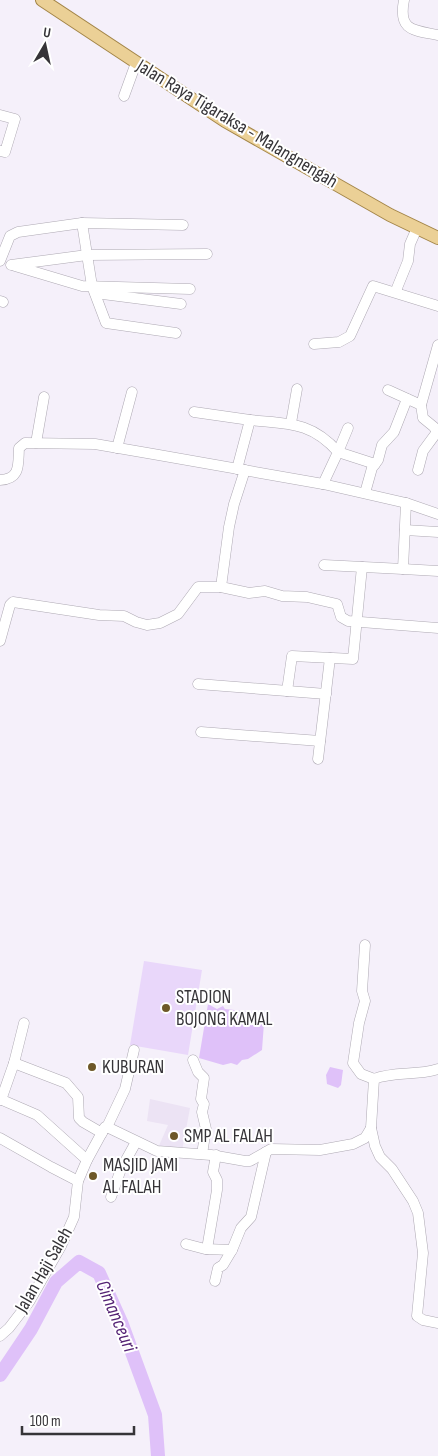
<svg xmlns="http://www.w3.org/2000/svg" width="438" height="1456" font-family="'Sofia Sans Condensed',sans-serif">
<rect width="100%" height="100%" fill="#f5f0fa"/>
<polygon fill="#ece3f4" points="150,1099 190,1108 182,1151 158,1148 168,1125 147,1121"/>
<polygon fill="#e9d7fa" points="144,961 202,970 188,1055 130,1045"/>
<g fill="#dfc1f9">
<polygon points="208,1004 217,1009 223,1006 225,1009 253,1012 258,1019 264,1023 262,1050 248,1059 242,1060 237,1065 231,1063 223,1065 199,1058"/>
<polygon points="330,1067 343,1070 341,1085 338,1088 327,1084 326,1075"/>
</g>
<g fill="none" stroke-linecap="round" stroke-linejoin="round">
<polyline stroke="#dfc1f9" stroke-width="14" points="0,1375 31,1329 56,1282 79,1262 99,1273 121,1322 155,1415 158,1456"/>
<g stroke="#aea9b3" stroke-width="11">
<g id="minor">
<path d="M404,0C398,31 413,30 438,35"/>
<polyline points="124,96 136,63"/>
<polyline points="0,115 15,119 5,152 0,151"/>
<polyline points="82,223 92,286 106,323 176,333"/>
<polyline points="0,261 10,236 18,232 82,223 183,225"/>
<polyline points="11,265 87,255 207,254"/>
<polyline points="15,266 82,286 190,289"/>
<polyline points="397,292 397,288 408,261 410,244 417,228"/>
<polyline points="95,293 181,304"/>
<polyline points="0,301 3,302"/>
<polyline points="314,344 339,342 350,336 373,286 438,306"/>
<polyline points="388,390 421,405 423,418 434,427 438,434"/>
<polyline points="421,405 438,345"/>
<polyline points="194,412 250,420"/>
<polyline points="291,423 297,389"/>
<polyline points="348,428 338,452 375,464"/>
<polyline points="36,443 44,397"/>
<polyline points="117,448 132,392"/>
<path d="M237,469L250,420C287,424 311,421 338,452L323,484"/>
<polyline points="245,470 234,504 229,527 221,587 249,593 265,591 282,596 307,597 337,604 341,617 348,621 438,628"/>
<polyline points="418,470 423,451 437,432"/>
<path d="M0,480C21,479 18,464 19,448L25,443L95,444L153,454L323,484L406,503L438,514"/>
<polyline points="365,493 372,468 378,460 382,445 394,432 407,399"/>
<polyline points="405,530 438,532"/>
<polyline points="324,565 403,569 406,503"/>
<polyline points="403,569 438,571"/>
<polyline points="0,641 10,605 13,602 99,615 124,616 136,622 147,625 160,623 178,614 198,587 221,587"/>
<polyline points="198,684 326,694"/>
<polyline points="287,691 292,656 353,659 362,567"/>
<polyline points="201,732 320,741"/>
<polyline points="318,759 330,658"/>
<polyline points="365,945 362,991 365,1001 359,1023 353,1063 361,1074 374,1079"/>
<polyline points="24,1023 14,1063 66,1083 78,1097 79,1118 83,1122 102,1133"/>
<polyline points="193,1060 198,1072 204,1078 201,1099 204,1104 202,1112 206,1129 202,1154"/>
<path d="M438,1069C417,1076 394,1071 374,1079L371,1128L375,1146L380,1157L392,1169L413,1201L418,1213L423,1253L417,1316L423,1320L438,1323"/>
<polyline points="0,1099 37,1115 87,1160"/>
<polyline points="1,1100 14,1063"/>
<polyline points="107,1127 125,1089 134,1050"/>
<polyline points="0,1138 51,1167 78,1181"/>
<polyline points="111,1197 121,1169 136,1142"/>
<polyline points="186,1244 205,1249 232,1250"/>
<polyline points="207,1249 217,1190 217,1180 213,1172 216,1155"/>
<polyline points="215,1281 218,1268 223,1265 232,1250 241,1228 251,1217 266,1152"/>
<polyline points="0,1336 9,1328 29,1302 61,1246 74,1217 78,1181 87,1160 105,1127 107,1127 157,1151 211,1155 245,1161 250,1161 271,1149 320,1150 353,1144 365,1138 371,1128"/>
</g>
</g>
<g stroke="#a38548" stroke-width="14">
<polyline id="major" points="42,0 225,121 390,215 438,238"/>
</g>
<use href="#minor" stroke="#fff" stroke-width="10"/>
<use href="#major" stroke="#ebd096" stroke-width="12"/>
</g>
<g fill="#6e5828" stroke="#fff" stroke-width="2">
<circle cx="166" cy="1008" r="5"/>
<circle cx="92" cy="1067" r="5"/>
<circle cx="174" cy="1136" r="5"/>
<circle cx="93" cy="1176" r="5"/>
</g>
<g text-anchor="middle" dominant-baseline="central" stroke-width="4" stroke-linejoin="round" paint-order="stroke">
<g font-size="19" fill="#363438" stroke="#fff">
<text transform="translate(237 124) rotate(31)">Jalan Raya Tigaraksa - Malangnengah</text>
<text transform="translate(44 1270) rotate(-60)">Jalan Haji Saleh</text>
</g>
<g font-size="19" fill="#363438" stroke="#fff" text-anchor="start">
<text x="176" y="997">STADION<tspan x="176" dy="22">BOJONG KAMAL</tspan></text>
<text x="102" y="1067">KUBURAN</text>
<text x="184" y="1136">SMP AL FALAH</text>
<text x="103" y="1165">MASJID JAMI<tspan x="103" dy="22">AL FALAH</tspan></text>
</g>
<g font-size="20" font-style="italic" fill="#552475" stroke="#fff">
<text transform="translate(116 1316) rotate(67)">Cimanceuri</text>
</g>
</g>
<g transform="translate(45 45) rotate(9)" stroke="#ffffff" stroke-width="4" paint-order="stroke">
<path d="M0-4L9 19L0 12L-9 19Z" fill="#363438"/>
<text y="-8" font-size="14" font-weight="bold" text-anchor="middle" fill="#363438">U</text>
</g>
<path d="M22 1426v8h112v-8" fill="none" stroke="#363438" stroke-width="2.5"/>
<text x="30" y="1426" font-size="15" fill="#363438" stroke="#ffffff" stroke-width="4" paint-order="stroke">100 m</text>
</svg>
